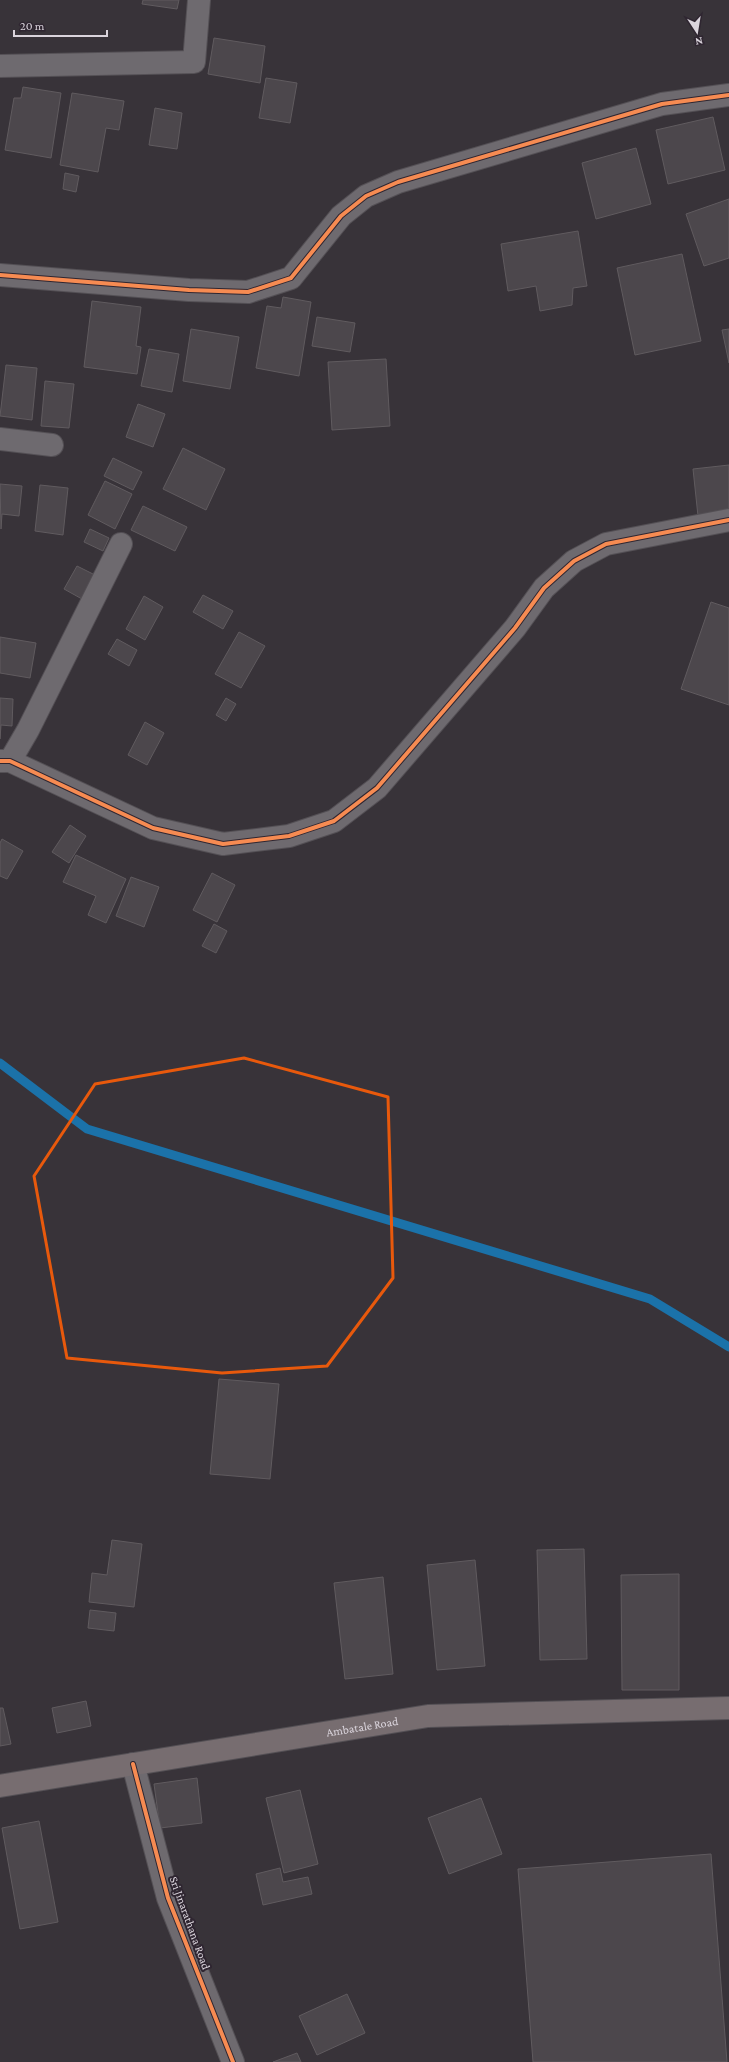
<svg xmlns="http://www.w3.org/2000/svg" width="729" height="2062" font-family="'Crimson Pro',serif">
<rect width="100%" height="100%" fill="#383339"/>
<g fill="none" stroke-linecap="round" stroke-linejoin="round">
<polyline stroke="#1b72a9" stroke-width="9" points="0,1063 87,1129 650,1299 729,1347"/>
</g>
<g fill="#4c474c" stroke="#605b5f">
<polygon points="143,0 179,0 177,9 142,4"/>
<polygon points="214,38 265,46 260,83 208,74"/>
<polygon points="266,78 297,83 290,123 259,118"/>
<polygon points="23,87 61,93 51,158 5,150 14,98 21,98"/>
<polygon points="72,93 124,101 119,130 106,128 98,172 60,165"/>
<polygon points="155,108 182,113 177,149 149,145"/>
<polygon points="713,117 725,170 668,184 656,130"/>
<polygon points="636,148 651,204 596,219 582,163"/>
<polygon points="65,173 79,176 76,192 63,189"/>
<polygon points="729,199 729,258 704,266 686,214"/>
<polygon points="578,231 587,286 573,288 572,305 540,311 536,286 508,291 501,244"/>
<polygon points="682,254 701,341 635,355 617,268"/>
<polygon points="283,297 311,302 299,376 256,368 267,306 281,308"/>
<polygon points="92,301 141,307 136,346 141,347 137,374 84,367"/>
<polygon points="317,317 355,323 350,352 312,346"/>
<polygon points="191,329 239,337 230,389 183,381"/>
<polygon points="729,329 729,363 722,330"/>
<polygon points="149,349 179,354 172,392 141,386"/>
<polygon points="386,359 390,426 332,430 328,362"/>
<polygon points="6,365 37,368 32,420 0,416"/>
<polygon points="45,381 74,384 69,428 41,426"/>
<polygon points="138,404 165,414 153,447 126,437"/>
<polygon points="183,448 225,469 206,510 163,489"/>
<polygon points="113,458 142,472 133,490 104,476"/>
<polygon points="729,465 729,512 698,516 693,469"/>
<polygon points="105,481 132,494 115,529 88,515"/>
<polygon points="0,484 22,486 19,516 2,514 1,529"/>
<polygon points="40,485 68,488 63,535 35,531"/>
<polygon points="143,506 187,527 175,551 131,530"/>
<polygon points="90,529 109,538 103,551 84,542"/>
<polygon points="77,566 95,575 82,599 64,589"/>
<polygon points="203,595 233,611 223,629 193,612"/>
<polygon points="144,596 163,607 145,640 126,629"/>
<polygon points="711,602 729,608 729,705 681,689"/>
<polygon points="239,632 265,646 241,688 215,674"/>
<polygon points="0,637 36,643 30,678 0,673"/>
<polygon points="117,639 137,650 129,666 108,654"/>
<polygon points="0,698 13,699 12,726 1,725 0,739"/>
<polygon points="226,698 236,704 226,721 216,715"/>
<polygon points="145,722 164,733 147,765 128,755"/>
<polygon points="70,825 86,836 69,863 52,852"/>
<polygon points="2,839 23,851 7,879 0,876 0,843"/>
<polygon points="76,855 126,879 106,923 88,915 96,896 63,882"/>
<polygon points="212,873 235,885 217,922 193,910"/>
<polygon points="131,877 159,887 144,927 116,916"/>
<polygon points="214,924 227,931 216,953 202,946"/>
<polygon points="219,1379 279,1384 270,1479 210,1474"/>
<polygon points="112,1540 142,1544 134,1607 89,1602 92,1573 107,1575"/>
<polygon points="584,1549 587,1659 540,1660 537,1550"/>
<polygon points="475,1560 485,1666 437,1670 427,1565"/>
<polygon points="679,1574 679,1690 622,1690 621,1575"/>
<polygon points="383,1577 393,1674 345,1679 334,1583"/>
<polygon points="90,1610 116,1613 114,1631 88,1628"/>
<polygon points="86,1701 91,1726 57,1733 52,1708"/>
<polygon points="0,1708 3,1708 11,1744 0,1746"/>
<polygon points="197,1778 202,1823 160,1828 154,1784"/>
<polygon points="300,1790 318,1864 284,1873 266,1798"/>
<polygon points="481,1798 502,1854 449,1874 428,1818"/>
<polygon points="39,1821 58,1922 20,1929 2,1828"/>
<polygon points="711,1854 727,2062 533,2062 518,1869"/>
<polygon points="280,1868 283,1882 308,1877 312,1894 263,1905 256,1874"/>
<polygon points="347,1994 365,2033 317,2055 299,2016"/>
<polygon points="297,2053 301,2062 273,2062"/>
</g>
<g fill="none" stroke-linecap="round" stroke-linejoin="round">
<g stroke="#545055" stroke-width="24">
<g id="minor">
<polyline points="0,66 194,62 199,0"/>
<polyline points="0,275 189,290 248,292 291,278 341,216 366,196 398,182 662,104 729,95"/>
<polyline points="0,439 52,445"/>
<polyline points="0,761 10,761 153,828 223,844 289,836 334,821 377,788 515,628 544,588 574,561 606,544 729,520"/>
<polyline points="10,761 28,730 121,544"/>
<polyline points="133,1764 168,1898 233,2062"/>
</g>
</g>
<g stroke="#545055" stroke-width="24">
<g id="major">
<path id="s1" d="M0,1786L428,1716L729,1708"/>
</g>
</g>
<use href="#minor" stroke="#6e6a6f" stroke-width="22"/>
<use href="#major" stroke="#776d70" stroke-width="22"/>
<g stroke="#2f2631" stroke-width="6">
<g id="cycleway">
<polyline points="0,275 189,290 248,292 291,278 341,216 366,196 398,182 662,104 729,95"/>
<polyline points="0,761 10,761 153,828 223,844 289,836 334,821 377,788 515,628 544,588 574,561 606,544 729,520"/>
<polyline points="133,1764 168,1898 233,2062"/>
</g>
</g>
<use href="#cycleway" stroke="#f68b52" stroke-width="4"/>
</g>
<path fill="none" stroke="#e8590c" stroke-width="3" stroke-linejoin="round" d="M244,1058L388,1097L393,1278L327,1366L222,1373L67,1358L34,1176L95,1084Z"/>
<g text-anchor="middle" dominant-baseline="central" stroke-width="4" stroke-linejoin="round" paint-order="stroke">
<g font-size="12" fill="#dad4dc" stroke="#2f2631">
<text stroke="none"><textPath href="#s1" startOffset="367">Ambatale Road</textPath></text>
<text transform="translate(190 1923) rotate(70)">Sri Jinarathana Road</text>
</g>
</g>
<g transform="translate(697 32) rotate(168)" stroke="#2f2631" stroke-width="3" paint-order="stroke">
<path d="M0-3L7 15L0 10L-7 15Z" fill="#dad4dc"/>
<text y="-6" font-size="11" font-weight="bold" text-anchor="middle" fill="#dad4dc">N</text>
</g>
<path d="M14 30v6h93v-6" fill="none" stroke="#dad4dc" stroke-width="2"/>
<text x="20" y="30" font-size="12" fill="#dad4dc" stroke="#2f2631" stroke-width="3" paint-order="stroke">20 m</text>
</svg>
